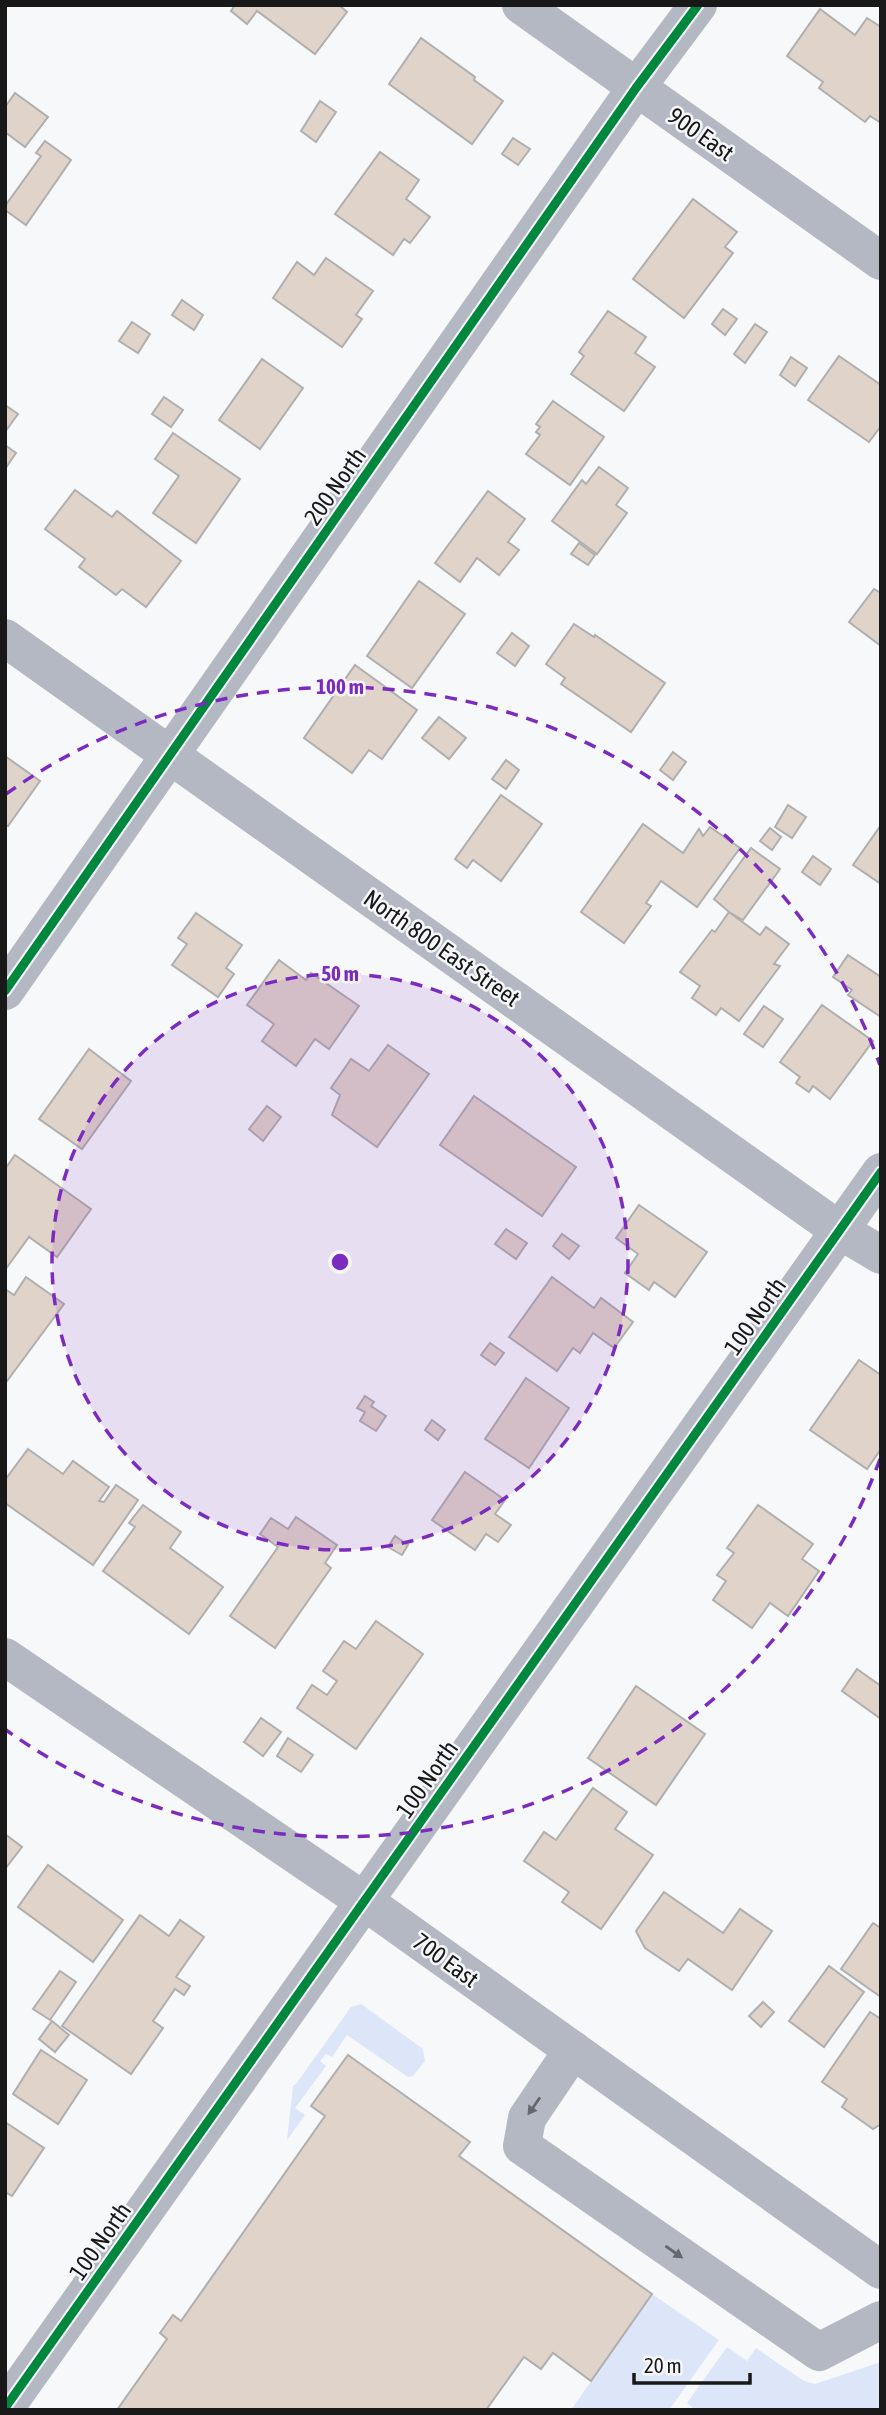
<svg xmlns="http://www.w3.org/2000/svg" width="886" height="2415" font-family="'Asap Condensed',sans-serif">
<rect width="100%" height="100%" fill="#f7f8f9"/>
<g fill="#dde5f8">
<polygon points="361,2004 423,2049 425,2061 413,2076 408,2077 347,2035 332,2057 326,2054 320,2061 326,2066 295,2108 305,2115 287,2140 293,2086 296,2084 351,2007"/>
<polygon points="652,2294 719,2340 669,2410 571,2410"/>
<polygon points="727,2347 747,2361 756,2348 804,2381 815,2384 881,2362 881,2410 692,2410 693,2408 687,2403"/>
</g>
<g fill="#e0d3ca" stroke="#b0afaf" stroke-width="2">
<polygon points="235,5 339,5 347,12 315,54 257,11 247,24 231,11"/>
<polygon points="820,9 855,35 867,18 881,27 881,123 870,116 865,122 819,88 823,82 787,56"/>
<polygon points="421,38 475,77 474,80 503,101 472,144 389,84"/>
<polygon points="15,93 48,117 25,147 5,132 5,107"/>
<polygon points="320,101 336,112 316,142 301,131"/>
<polygon points="513,138 530,149 518,165 502,154"/>
<polygon points="45,141 71,160 26,225 5,210 5,206 41,156 36,153"/>
<polygon points="380,152 419,180 406,199 430,217 410,243 404,239 393,255 335,214"/>
<polygon points="693,199 737,232 725,247 733,253 684,318 633,279"/>
<polygon points="326,258 373,291 356,315 362,319 342,347 273,298 297,262 314,275"/>
<polygon points="182,300 203,315 194,330 172,315"/>
<polygon points="723,309 737,319 725,335 712,324"/>
<polygon points="608,311 646,337 635,353 655,367 624,411 571,374 584,356 579,352"/>
<polygon points="132,322 150,334 138,353 119,341"/>
<polygon points="755,324 767,332 745,363 734,354"/>
<polygon points="839,356 881,385 881,426 869,442 808,400"/>
<polygon points="791,357 807,368 795,386 780,375"/>
<polygon points="262,359 303,388 260,449 219,420"/>
<polygon points="164,397 183,410 171,427 152,414"/>
<polygon points="553,401 604,437 570,485 526,454 540,435 536,432 540,427 536,424"/>
<polygon points="5,405 18,414 5,432"/>
<polygon points="173,433 240,479 196,543 153,513 179,476 155,459"/>
<polygon points="5,445 16,453 5,469"/>
<polygon points="599,467 628,488 616,505 627,513 597,554 552,521 582,480 586,484"/>
<polygon points="75,490 112,517 117,511 181,561 146,607 122,589 116,595 79,567 85,559 45,529"/>
<polygon points="488,491 525,519 508,542 519,550 499,575 477,558 460,582 435,563"/>
<polygon points="579,543 595,555 588,565 571,554"/>
<polygon points="419,581 465,614 412,688 367,656"/>
<polygon points="874,589 881,593 881,646 849,622"/>
<polygon points="574,624 594,637 595,635 665,683 631,732 561,684 565,678 546,664"/>
<polygon points="512,633 529,646 515,666 497,653"/>
<polygon points="355,665 417,710 382,759 369,750 352,773 304,738"/>
<polygon points="439,717 466,738 449,759 422,738"/>
<polygon points="673,752 686,762 673,780 660,770"/>
<polygon points="5,756 40,781 8,826 5,825"/>
<polygon points="506,760 519,770 506,789 492,779"/>
<polygon points="501,795 542,824 501,881 473,860 467,868 455,859"/>
<polygon points="788,805 806,817 792,838 775,827"/>
<polygon points="643,824 683,853 699,829 703,836 710,827 740,848 697,907 661,881 646,903 651,906 624,943 581,912"/>
<polygon points="881,825 881,884 853,865"/>
<polygon points="770,828 781,837 772,850 760,841"/>
<polygon points="751,848 780,869 743,920 729,912 714,899"/>
<polygon points="813,856 831,869 820,885 802,872"/>
<polygon points="729,912 760,935 766,927 789,944 774,964 780,966 739,1021 721,1008 716,1015 692,998 700,986 680,972 712,930 715,932"/>
<polygon points="196,913 242,945 226,968 234,974 218,997 172,965 187,944 178,938"/>
<polygon points="848,955 881,977 881,1017 848,995 852,990 833,977"/>
<polygon points="279,960 306,980 311,973 359,1006 329,1049 315,1039 296,1066 262,1041 274,1024 247,1005"/>
<polygon points="822,1005 873,1041 830,1099 813,1086 809,1092 796,1083 800,1077 780,1062"/>
<polygon points="764,1006 783,1019 763,1047 744,1034"/>
<polygon points="388,1045 429,1074 377,1147 332,1115 340,1095 331,1088 351,1059 369,1071"/>
<polygon points="89,1049 131,1081 82,1149 39,1119"/>
<polygon points="474,1096 576,1167 542,1216 440,1145"/>
<polygon points="267,1106 281,1117 263,1141 249,1129"/>
<polygon points="15,1155 91,1209 57,1257 29,1237 5,1270 5,1169"/>
<polygon points="639,1205 707,1252 675,1297 654,1282 649,1290 625,1273 638,1254 616,1238"/>
<polygon points="506,1229 527,1243 516,1259 495,1244"/>
<polygon points="562,1234 579,1246 569,1259 553,1246"/>
<polygon points="26,1277 64,1304 7,1381 5,1380 5,1289 14,1295"/>
<polygon points="552,1277 594,1308 601,1298 633,1322 614,1348 593,1333 580,1353 573,1348 557,1371 509,1337"/>
<polygon points="490,1343 504,1353 495,1365 481,1355"/>
<polygon points="859,1360 881,1375 881,1449 867,1469 810,1430"/>
<polygon points="526,1378 569,1408 529,1468 485,1439"/>
<polygon points="365,1396 374,1402 371,1406 386,1416 376,1431 360,1421 365,1412 357,1408"/>
<polygon points="432,1420 445,1430 438,1440 425,1430"/>
<polygon points="28,1449 63,1474 73,1461 109,1487 99,1501 104,1502 116,1485 138,1500 93,1565 5,1503 5,1480"/>
<polygon points="465,1472 505,1500 495,1514 511,1525 498,1542 486,1534 475,1550 432,1520"/>
<polygon points="143,1505 181,1532 170,1548 223,1587 189,1634 103,1571 135,1527 129,1523"/>
<polygon points="758,1505 813,1544 802,1559 819,1571 788,1616 770,1603 752,1628 713,1600 726,1581 717,1575 734,1553 727,1548"/>
<polygon points="296,1517 337,1545 325,1563 331,1568 275,1648 230,1616 278,1547 260,1534 271,1518 288,1529"/>
<polygon points="395,1536 408,1545 402,1555 388,1547"/>
<polygon points="376,1621 423,1654 356,1749 297,1708 312,1685 327,1695 337,1681 323,1671 344,1641 356,1649"/>
<polygon points="857,1669 881,1686 881,1719 842,1691"/>
<polygon points="636,1686 705,1734 656,1805 588,1758"/>
<polygon points="261,1718 281,1732 263,1756 244,1742"/>
<polygon points="288,1738 313,1755 301,1772 277,1756"/>
<polygon points="593,1788 627,1812 615,1829 653,1855 601,1929 562,1902 569,1892 524,1861 544,1832 556,1840"/>
<polygon points="5,1834 22,1847 5,1869"/>
<polygon points="48,1865 123,1920 93,1962 18,1907"/>
<polygon points="664,1892 723,1933 740,1909 772,1931 732,1990 688,1959 679,1971 645,1948 636,1931"/>
<polygon points="140,1915 169,1936 180,1920 204,1937 176,1977 190,1986 184,1995 175,1989 153,2021 163,2028 131,2074 62,2026"/>
<polygon points="873,1923 881,1928 881,1997 841,1969"/>
<polygon points="829,1966 864,1992 824,2047 789,2021"/>
<polygon points="60,1971 76,1982 50,2020 33,2009"/>
<polygon points="763,2002 774,2012 761,2027 749,2016"/>
<polygon points="870,2012 881,2019 881,2124 873,2129 842,2107 847,2099 822,2082"/>
<polygon points="52,2021 69,2035 55,2052 39,2039"/>
<polygon points="41,2050 87,2080 58,2124 13,2094"/>
<polygon points="348,2055 470,2142 459,2156 652,2294 591,2381 553,2353 541,2369 524,2357 486,2410 117,2410 167,2339 160,2333 173,2315 181,2321 325,2116 311,2106"/>
<polygon points="5,2122 44,2148 12,2196 5,2192"/>
</g>
<g fill="none" stroke-linecap="round" stroke-linejoin="round">
<g stroke="#b4b8c2" stroke-width="38">
<polyline points="521,5 881,261"/>
<polyline points="5,638 839,1230 881,1255"/>
<polyline points="5,991 636,88 698,5"/>
<polyline points="5,1657 364,1901 881,2270"/>
<polyline points="573,2050 527,2118 522,2146 819,2352 881,2320"/>
<polyline points="5,2408 881,1172"/>
</g>
<g stroke="#f6f7fa" stroke-width="13">
<g id="cycleway">
<polyline points="5,991 636,88 698,5"/>
<polyline points="5,2408 881,1172"/>
</g>
</g>
<use href="#cycleway" stroke="#00873e" stroke-width="9"/>
</g>
<defs><path id="oneway-solid" d="M-6-.8H1V-3.2L6.5 0L1 3.2V.8H-6Z" transform="scale(1.75)"/></defs>
<g fill="#66686e">
<use href="#oneway-solid" transform="translate(534 2106) rotate(125)"/>
<use href="#oneway-solid" transform="translate(674 2252) rotate(35)"/>
</g>
<circle cx="340" cy="1262" r="288" fill="#7b2cbf" fill-opacity=".12"/>
<g fill="none" stroke="#7b2cbf" stroke-width="3.5" stroke-dasharray="12 9">
<circle cx="340" cy="1262" r="288"/>
<path d="M880 1459A575 575 0 0 1 6 1730M6 794A575 575 0 0 1 880 1065"/>
</g>
<g text-anchor="middle" dominant-baseline="central" stroke-width="5" stroke-linejoin="round" paint-order="stroke">
<g font-size="24" fill="#181819" stroke="#f6f7fa">
<text transform="translate(701 134) rotate(35)">900 East</text>
<text transform="translate(335 486) rotate(-55)">200 North</text>
<text transform="translate(442 948) rotate(35)">North 800 East Street</text>
<text transform="translate(755 1316) rotate(-55)">100 North</text>
<text transform="translate(427 1779) rotate(-55)">100 North</text>
<text transform="translate(446 1960) rotate(36)">700 East</text>
<text transform="translate(100 2241) rotate(-55)">100 North</text>
</g>
</g>
<circle cx="340" cy="1262" r="10" fill="#7b2cbf" stroke="#f6f7fa" stroke-width="3.5"/>
<g font-size="21" text-anchor="middle" font-weight="bold" fill="#7b2cbf" stroke="#f6f7fa" stroke-width="5" stroke-linejoin="round" paint-order="stroke">
<text x="340" y="694">100 m</text>
<text x="340" y="981">50 m</text>
</g>
<rect width="886" height="2415" fill="none" stroke="#181819" stroke-width="14"/>
<path d="M634 2373v10h116v-10" fill="none" stroke="#181819" stroke-width="3.5"/>
<text x="644" y="2373" font-size="21" fill="#181819" stroke="#f6f7fa" stroke-width="5" paint-order="stroke">20 m</text>
</svg>
